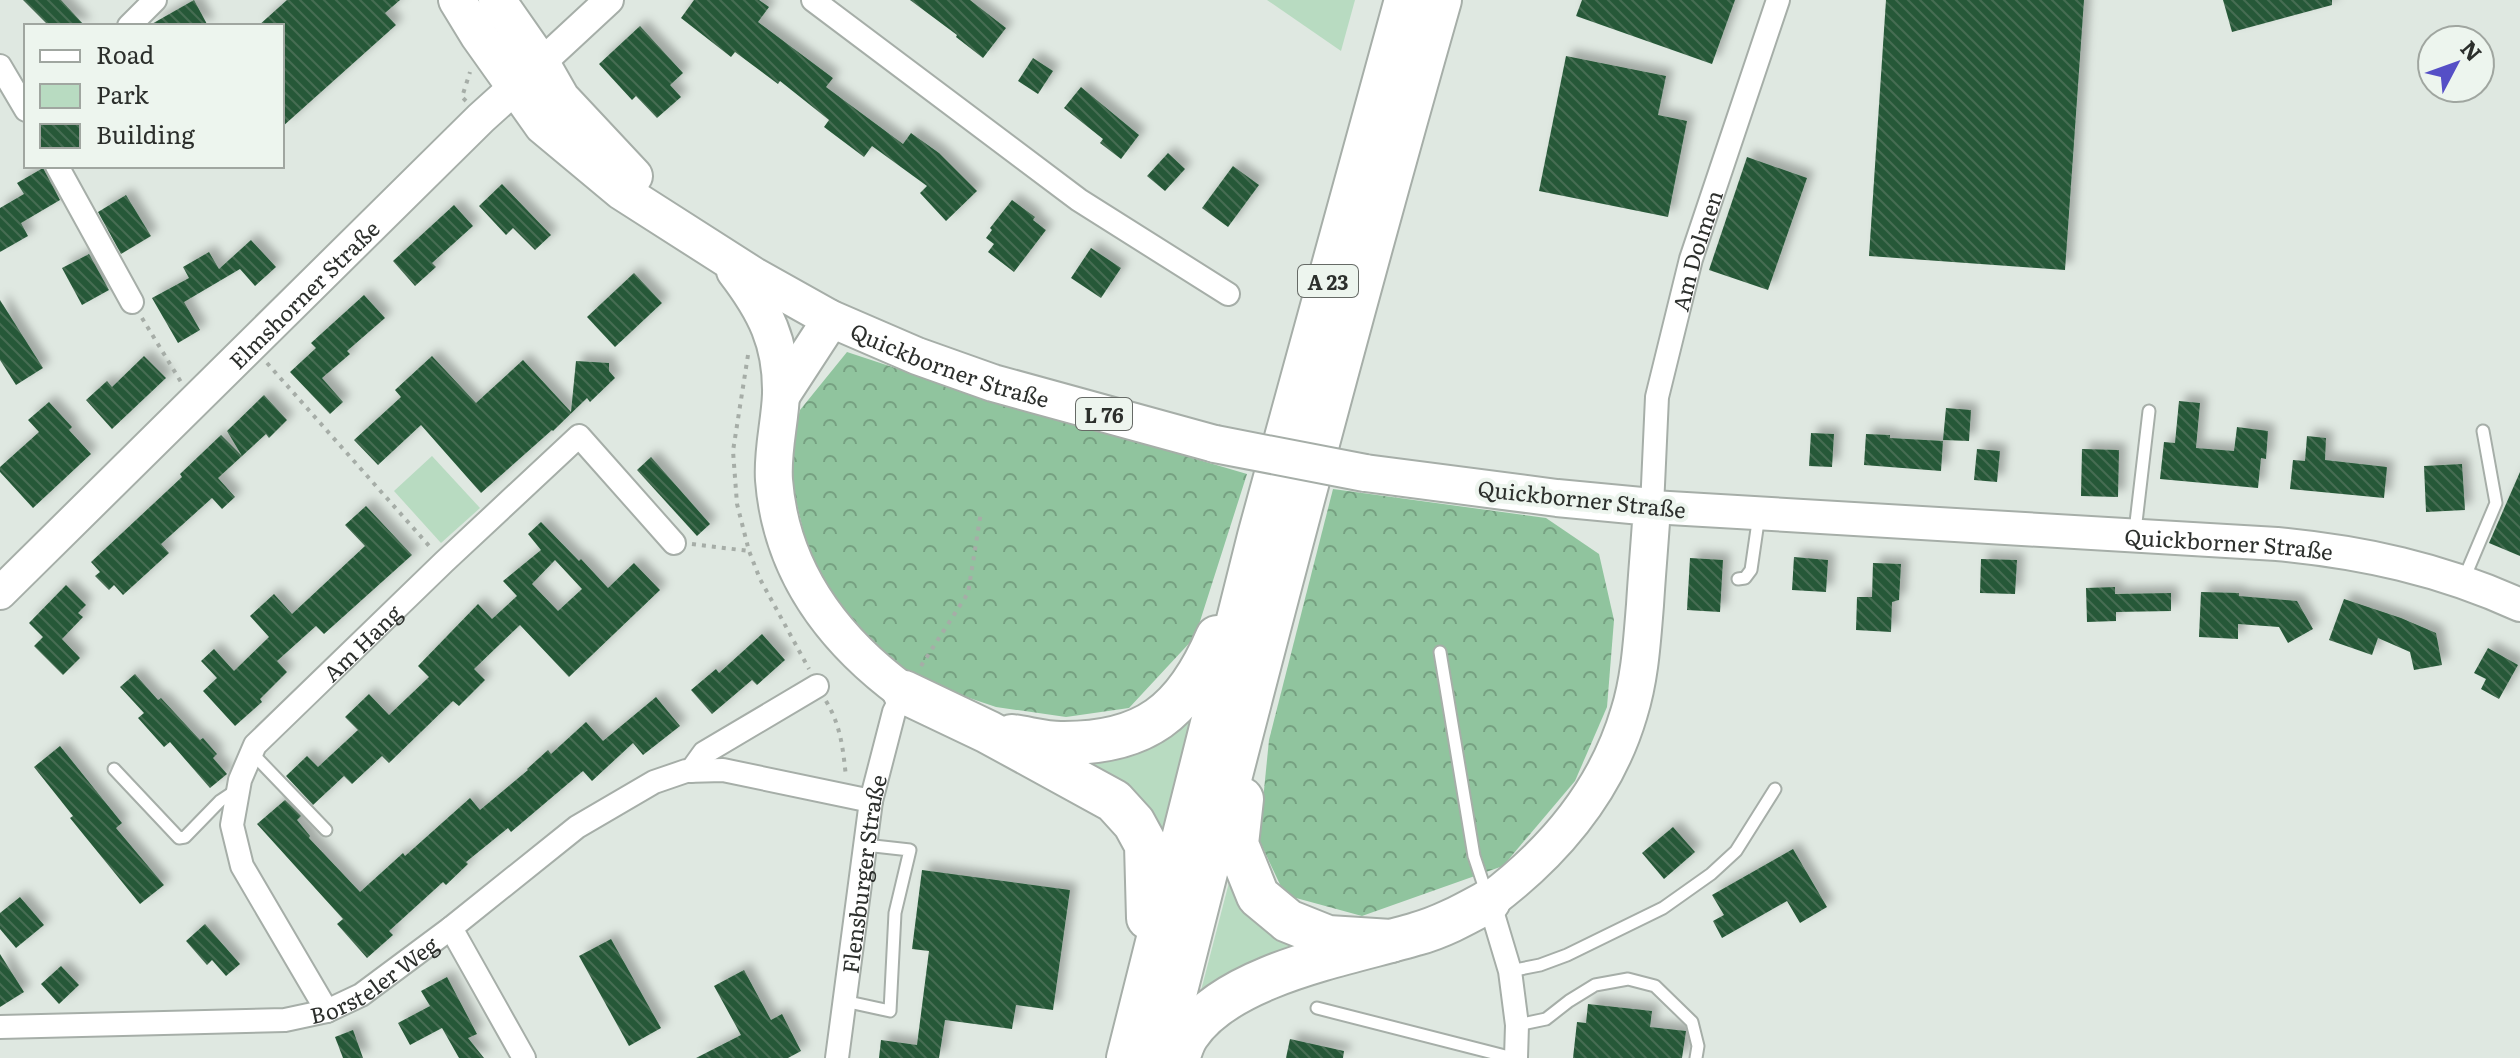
<svg xmlns="http://www.w3.org/2000/svg" width="2520" height="1058" font-family="Literata,serif">
<defs>
<pattern id="forest-crowns" width="20" height="18" patternUnits="userSpaceOnUse" patternTransform="scale(2)"><rect width="20" height="18" fill="#90c49e"/><path d="M2 6a3 3 0 1 1 6 0M12 15a3 3 0 1 1 6 0" fill="none" stroke="#76a081"/></pattern>
<pattern id="building-back-hatch" width="6" height="6" patternUnits="userSpaceOnUse" patternTransform="scale(2)"><rect width="6" height="6" fill="#275838"/><path d="M-1 5l2 2M0 0l6 6M5-1l2 2" fill="none" stroke="#466d53"/></pattern>
<filter id="shadow"><feDropShadow dx="7" dy="-7" stdDeviation="4" flood-color="#0004"/></filter>
</defs>
<rect width="100%" height="100%" fill="#dfe8e1"/>
<g fill="#b8dbc1">
<polygon points="1267,0 1355,0 1341,51"/>
<polygon points="432,456 480,508 441,543 394,491"/>
<polygon points="1196,702 1162,837 1061,752"/>
<polygon points="1234,863 1316,940 1196,1010"/>
</g>
<g fill="url(#forest-crowns)">
<polygon points="847,352 971,393 1247,474 1195,637 1129,708 1066,717 996,707 916,680 870,647 814,576 787,463 800,410"/>
<polygon points="1333,489 1546,518 1599,554 1614,620 1607,707 1575,781 1503,866 1362,916 1285,895 1259,840 1269,740"/>
</g>
<g fill="url(#building-back-hatch)" fill-rule="evenodd" filter="url(#shadow)">
<polygon points="23,0 61,0 85,26 49,26"/>
<polygon points="194,0 208,26 149,26 150,25"/>
<polygon points="287,0 400,0 385,13 396,25 282,127 282,26 258,26"/>
<polygon points="694,0 759,0 769,7 758,22 833,78 826,87 903,144 911,133 939,153 977,191 946,221 920,193 927,186 872,146 864,157 824,127 829,120 780,81 778,84 735,52 731,57 681,18"/>
<polygon points="910,0 970,0 1006,28 983,58 956,37 957,35"/>
<polygon points="1582,0 1735,0 1712,64 1576,16"/>
<polygon points="1886,0 2084,0 2065,270 1869,256"/>
<polygon points="2223,0 2332,0 2332,5 2232,32"/>
<polygon points="640,26 683,73 670,85 681,97 657,118 636,96 632,100 599,64"/>
<polygon points="1566,56 1666,76 1658,115 1687,121 1668,217 1539,191"/>
<polygon points="1033,58 1053,71 1038,94 1018,81"/>
<polygon points="1081,87 1139,135 1121,159 1100,143 1103,139 1064,108"/>
<polygon points="1168,153 1185,169 1165,191 1147,176"/>
<polygon points="1747,157 1807,178 1768,290 1709,270"/>
<polygon points="1233,166 1259,185 1228,227 1202,208"/>
<polygon points="43,168 60,200 21,223 28,236 0,252 0,208 24,194 17,183"/>
<polygon points="502,184 551,235 535,250 513,228 506,235 479,206"/>
<polygon points="126,195 151,236 121,254 98,212"/>
<polygon points="1012,200 1035,217 1033,220 1046,230 1014,272 988,252 994,244 986,238 992,230 990,228"/>
<polygon points="454,205 473,226 432,263 436,267 415,286 393,261"/>
<polygon points="251,240 276,267 255,286 240,269 184,302 200,330 178,343 152,298 189,278 183,267 209,252 219,269"/>
<polygon points="1091,248 1121,268 1101,298 1071,278"/>
<polygon points="89,254 109,290 82,305 62,268"/>
<polygon points="634,273 662,303 615,347 587,317"/>
<polygon points="364,295 385,318 347,351 350,354 322,378 343,402 330,414 290,372 316,348 311,343"/>
<polygon points="0,300 43,368 16,385 0,360"/>
<polygon points="144,356 166,378 112,429 86,400 107,381 112,387"/>
<polygon points="432,356 476,403 523,360 571,412 576,361 609,363 609,371 615,378 590,402 587,398 553,431 552,430 481,493 421,425 378,465 354,440 401,397 395,390"/>
<polygon points="264,395 287,420 269,438 266,434 218,478 235,497 222,509 212,498 161,544 169,553 123,595 114,585 109,590 95,576 100,572 91,562 182,477 180,474 221,435 242,456 227,431"/>
<polygon points="2179,401 2200,403 2196,448 2234,451 2237,427 2268,431 2266,459 2261,458 2258,488 2160,479 2164,442 2175,443"/>
<polygon points="49,402 72,427 69,430 91,454 33,508 0,472 0,467 39,432 28,420"/>
<polygon points="1946,408 1971,410 1969,441 1943,440"/>
<polygon points="1811,433 1834,434 1832,467 1809,466"/>
<polygon points="1866,434 1890,435 1890,438 1943,441 1941,471 1864,465"/>
<polygon points="2307,436 2326,438 2325,460 2387,467 2384,498 2290,489 2293,460 2305,461"/>
<polygon points="1977,449 2000,451 1997,482 1974,480"/>
<polygon points="2082,449 2119,450 2118,497 2081,496"/>
<polygon points="651,457 710,524 697,536 637,470"/>
<polygon points="2462,464 2465,510 2426,512 2424,466"/>
<polygon points="2520,472 2520,556 2489,543"/>
<polygon points="366,506 412,555 324,634 316,626 277,661 287,672 260,699 262,702 235,726 203,691 217,678 201,661 214,649 234,671 269,637 250,616 274,594 292,614 365,546 345,525"/>
<path d="M541,522L579,561L581,559L608,588L634,563L660,590L569,677L520,625L474,669L485,680L459,706L453,701L389,763L382,756L352,784L344,776L313,805L286,776L307,756L318,767L358,730L345,717L369,694L389,715L429,677L418,666L478,604L492,619L517,596L503,581L541,550L528,534ZM555,560L582,589L558,611L532,584Z"/>
<polygon points="1794,557 1828,560 1826,592 1792,590"/>
<polygon points="1690,558 1723,560 1720,612 1687,610"/>
<polygon points="1981,559 2017,560 2015,594 1980,593"/>
<polygon points="1873,563 1901,564 1899,600 1892,602 1891,632 1856,630 1857,597 1872,597"/>
<polygon points="66,585 86,605 78,613 83,617 62,639 80,658 63,675 34,646 43,637 29,623"/>
<polygon points="2115,587 2115,594 2171,593 2171,611 2116,612 2116,621 2087,622 2086,588"/>
<polygon points="2201,592 2239,593 2239,596 2297,601 2313,629 2288,643 2279,627 2238,624 2238,639 2199,637"/>
<polygon points="2344,599 2401,618 2436,633 2442,665 2414,670 2410,652 2378,638 2372,655 2329,640"/>
<polygon points="762,634 785,660 757,685 752,680 712,714 691,690 716,669 719,673"/>
<polygon points="2488,648 2518,665 2499,699 2481,689 2486,679 2474,673"/>
<polygon points="135,674 158,700 161,698 200,740 203,738 217,754 213,758 227,774 210,788 170,742 164,747 138,718 144,713 120,687"/>
<polygon points="656,697 680,726 643,755 633,743 592,781 583,771 511,832 508,828 466,862 468,864 446,885 443,882 389,931 393,935 367,958 337,924 343,919 257,824 285,800 301,816 297,820 310,836 309,838 360,892 403,853 405,856 470,798 480,810 528,770 527,769 548,750 551,754 586,722 603,741"/>
<polygon points="60,746 122,823 116,828 164,885 140,904 70,818 73,816 34,767"/>
<polygon points="1673,827 1695,852 1664,879 1642,853"/>
<polygon points="1793,849 1827,907 1800,923 1787,901 1722,938 1713,921 1724,915 1712,895"/>
<polygon points="922,870 1070,890 1053,1010 1016,1005 1012,1029 945,1020 939,1058 879,1058 881,1040 917,1045 929,951 912,949"/>
<polygon points="20,897 44,925 16,948 0,929 0,913"/>
<polygon points="205,924 240,964 226,976 212,960 207,965 186,941"/>
<polygon points="611,939 661,1028 629,1046 579,956"/>
<polygon points="0,954 24,992 0,1007"/>
<polygon points="61,966 79,985 59,1004 41,984"/>
<polygon points="744,970 771,1020 782,1014 801,1051 788,1058 696,1058 741,1035 714,986"/>
<polygon points="447,977 477,1034 468,1038 484,1058 459,1058 442,1028 410,1045 398,1023 430,1006 421,991"/>
<polygon points="1588,1004 1652,1011 1650,1027 1686,1031 1682,1058 1573,1058 1577,1022 1586,1023"/>
<polygon points="353,1030 363,1058 343,1058 335,1037"/>
<polygon points="1290,1039 1344,1051 1343,1058 1286,1058"/>
</g>
<g fill="none" stroke-linecap="round" stroke-linejoin="round">
<g stroke="#a6aea8" stroke-width="15">
<g id="service">
<polyline points="2135,531 2149,411"/>
<polyline points="1738,579 1745,578 1751,570 1759,515"/>
<polyline points="2463,581 2496,503 2483,431"/>
<polyline points="1440,652 1474,856 1487,895"/>
<polyline points="252,753 326,830"/>
<polyline points="114,769 179,838 185,837 220,801 238,789"/>
<polyline points="1510,971 1540,965 1567,955 1663,908 1711,874 1736,851 1775,789"/>
<polyline points="844,1001 890,1011 895,913 910,850 865,845"/>
<polyline points="1317,1008 1513,1058"/>
<polyline points="1517,1025 1546,1019 1569,1001 1595,985 1628,979 1655,986 1692,1022 1698,1046 1696,1058"/>
</g>
</g>
<g stroke="#a6aea8" stroke-width="26">
<g id="minor">
<polyline points="813,0 1079,200 1228,294"/>
<polyline points="129,26 155,0"/>
<polyline points="0,66 26,110"/>
<polyline points="57,166 132,302"/>
<path id="s1" d="M1652,507L1657,397L1691,259L1778,0"/>
<polyline points="691,771 704,753 817,686"/>
<polyline points="1489,901 1510,971 1517,1025 1516,1058"/>
<polyline points="451,928 524,1058"/>
<path id="s2" d="M327,1011L242,866L232,825L240,780L255,745L444,562L579,436L674,543"/>
<path id="s3" d="M0,1027L285,1020L327,1011L361,995L451,928L577,827L654,782L686,771L723,770L871,801"/>
<path id="s4" d="M837,1058L871,801L894,712L904,692"/>
</g>
</g>
<g stroke="#a6aea8" stroke-width="32">
<polyline id="tertiary" points="541,63 609,0"/>
</g>
<g stroke="#a6aea8" stroke-width="36">
<g id="secondary">
<path id="s5" d="M1652,507L2277,544C2362,552 2441,569 2520,605"/>
<path id="s6" d="M0,593L481,118L532,72"/>
</g>
</g>
<g stroke="#a6aea8" stroke-width="40">
<g id="primary">
<path id="s7" d="M457,0L479,36L543,126L621,191L754,276L829,318L917,356L993,383L1215,444"/>
<polyline points="497,0 541,63 561,98 634,176"/>
<path d="M735,271C765,310 782,343 781,394C780,423 772,450 774,480C781,570 832,639 904,692"/>
<polyline points="781,396 824,330 829,318"/>
<path d="M1365,473L1557,498L1652,507C1650,540 1647,572 1645,605C1642,641 1640,678 1629,713C1606,791 1553,853 1489,901"/>
</g>
</g>
<g stroke="#a6aea8" stroke-width="46">
<g id="motorway">
<polyline points="904,692 988,732 1114,801 1134,823 1146,845 1148,918"/>
<path d="M1012,736C1028,738 1045,743 1061,743C1145,744 1185,712 1217,637"/>
<polyline points="1242,799 1237,844 1258,896 1288,921 1328,937 1391,941"/>
<polyline points="1128,1058 1259,536 1406,0"/>
<path d="M1159,1058C1248,704 1340,351 1440,0"/>
<path d="M1178,1058C1181,1051 1183,1042 1188,1035C1228,974 1349,954 1416,934C1442,927 1465,914 1489,901"/>
</g>
</g>
<g stroke="#a6ada7" stroke-width="4" stroke-dasharray="4 6" stroke-linecap="butt">
<polyline points="466,101 462,97 470,72"/>
<polyline points="142,318 181,382"/>
<polyline points="748,355 733,451 737,504 749,551 760,579 809,669"/>
<polyline points="267,363 431,548"/>
<polyline points="692,544 749,551"/>
<polyline points="921,666 968,593 981,512"/>
<path d="M826,701C841,726 843,749 846,777"/>
</g>
<use href="#service" stroke="#fff" stroke-width="11"/>
<use href="#minor" stroke="#fff" stroke-width="22"/>
<use href="#tertiary" stroke="#fff" stroke-width="28"/>
<use href="#secondary" stroke="#fff" stroke-width="32"/>
<use href="#primary" stroke="#fff" stroke-width="36"/>
<use href="#motorway" stroke="#fff" stroke-width="42"/>
<g stroke="#a6aea8" stroke-width="40" stroke-linecap="butt">
<polyline id="primary-bridge" points="1215,444 1365,473"/>
</g>
<use href="#primary-bridge" stroke="#fff" stroke-width="36"/>
</g>
<g text-anchor="middle" dominant-baseline="central" stroke-width="8" stroke-linejoin="round" paint-order="stroke">
<g fill="#edf5ee" stroke="#666a66" stroke-width="2">
<rect x="1298" y="265" width="60" height="32" rx="6"/>
<rect x="1076" y="398" width="56" height="32" rx="6"/>
</g>
<g font-size="20" font-weight="bold" fill="#2c2f2c">
<text x="1328" y="281">A 23</text>
<text x="1104" y="414">L 76</text>
</g>
<g font-size="22" fill="#2c2f2c" stroke="#edf5ee">
<text stroke="none"><textPath href="#s1" startOffset="262">Am Dolmen</textPath></text>
<text stroke="none"><textPath href="#s6" startOffset="426">Elmshorner Straße</textPath></text>
<text stroke="none"><textPath href="#s7" startOffset="628">Quickborner Straße</textPath></text>
<text transform="translate(1582 498) rotate(6)">Quickborner Straße</text>
<text stroke="none"><textPath href="#s5" startOffset="578">Quickborner Straße</textPath></text>
<text stroke="none"><textPath href="#s2" startOffset="442">Am Hang</textPath></text>
<text stroke="none"><textPath href="#s4" startOffset="186">Flensburger Straße</textPath></text>
<text stroke="none"><textPath href="#s3" startOffset="384">Borsteler Weg</textPath></text>
</g>
</g>
<rect x="24" y="24" width="260" height="144" fill="#edf5ee" stroke="#a0a6a0" stroke-width="2"/>
<rect x="40" y="50" width="40" height="12" fill="#ffffff" stroke="#a0a6a0" stroke-width="2"/>
<text x="96" y="64" font-size="24" fill="#2c2f2c">Road</text>
<rect x="40" y="84" width="40" height="24" fill="#b8dbc1" stroke="#a0a6a0" stroke-width="2"/>
<text x="96" y="104" font-size="24" fill="#2c2f2c">Park</text>
<rect x="40" y="124" width="40" height="24" fill="url(#building-back-hatch)" stroke="#a0a6a0" stroke-width="2"/>
<text x="96" y="144" font-size="24" fill="#2c2f2c">Building</text>
<g transform="translate(2456 64) rotate(49)"><circle r="38" fill="#edf5ee" stroke="#a0a6a0" stroke-width="2"/>
<path d="M0-6L14 30L0 20L-14 30Z" fill="#554fc6"/>
<text y="-12" font-size="22" font-weight="bold" text-anchor="middle" fill="#2c2f2c">N</text>
</g>
</svg>
